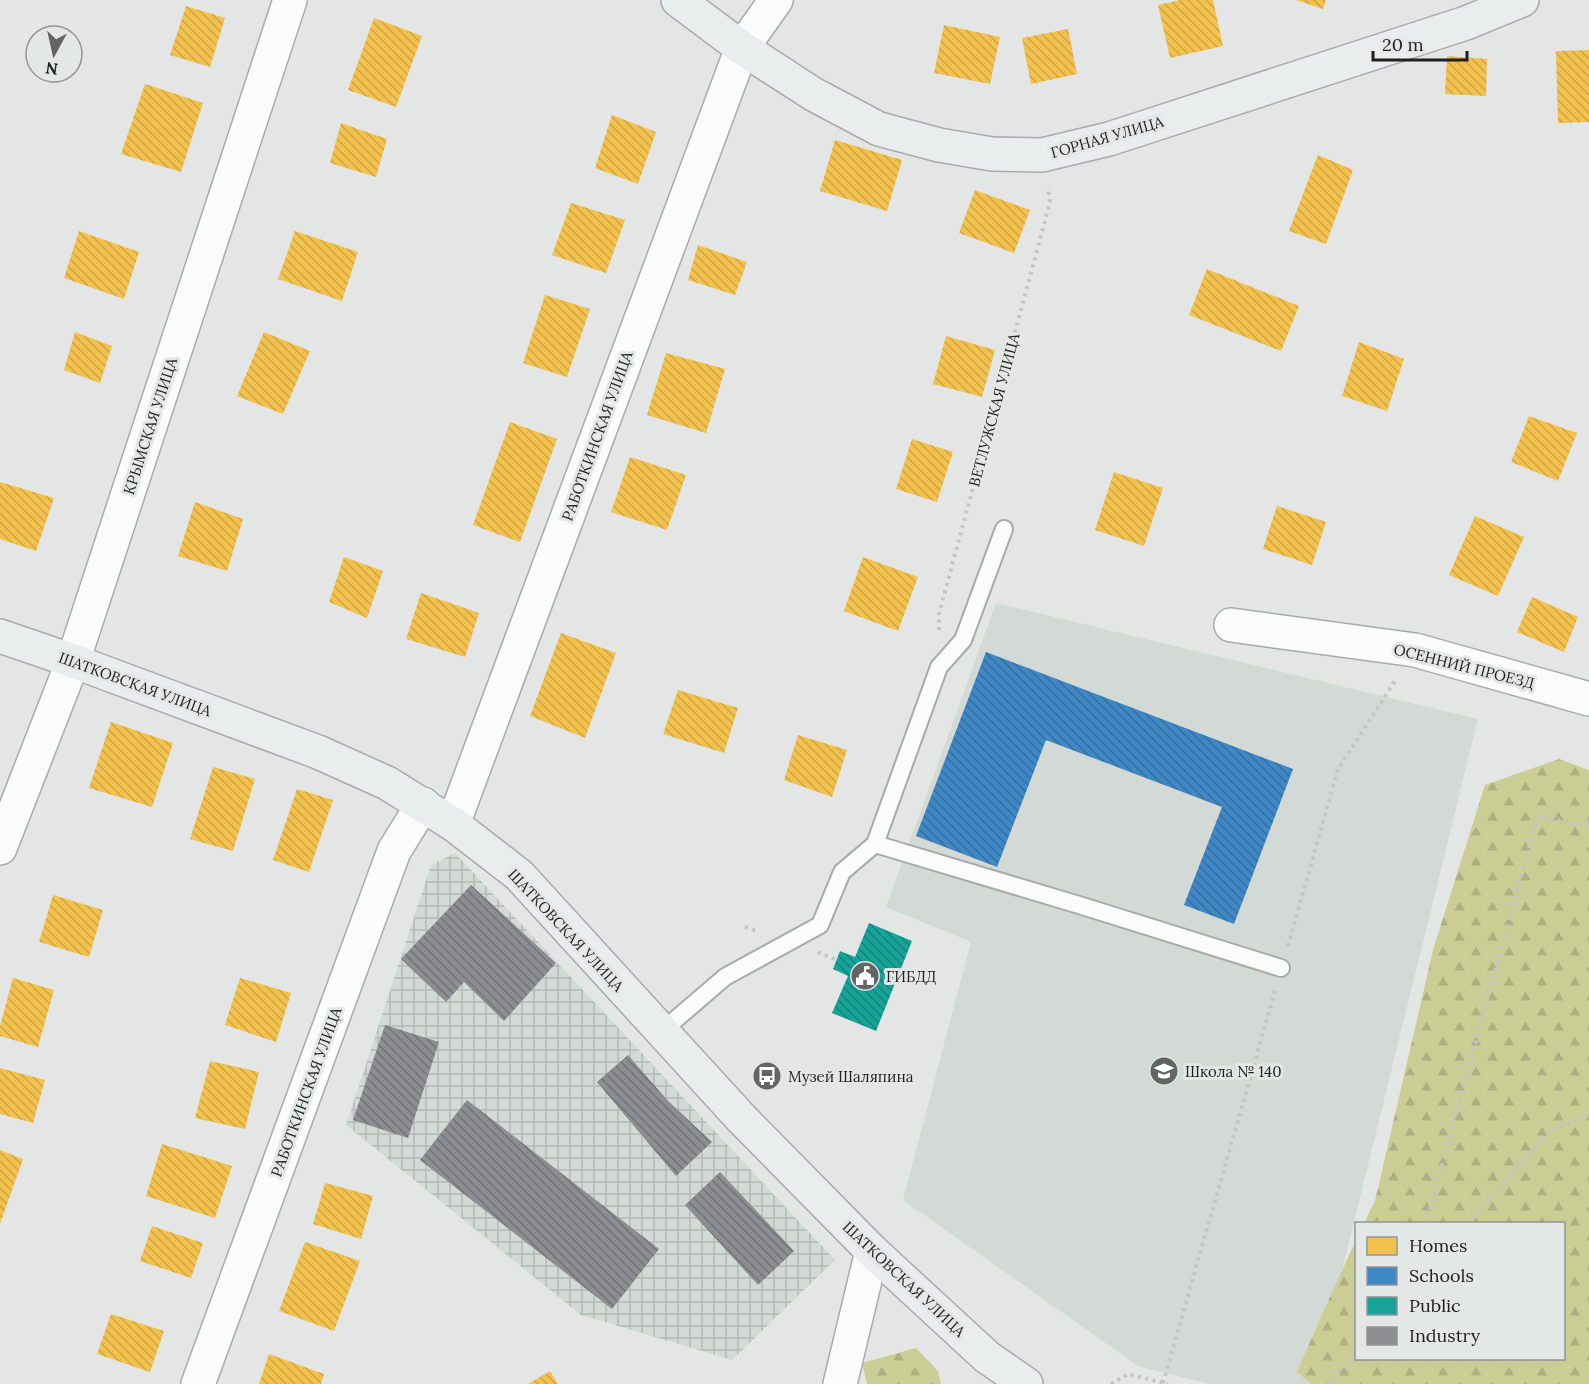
<svg xmlns="http://www.w3.org/2000/svg" width="1589" height="1384" font-family="Lora,serif">
<defs>
<pattern id="industrial-grid" width="8" height="8" patternUnits="userSpaceOnUse" patternTransform="scale(1.5)"><rect width="8" height="8" fill="#d3d9d5"/><path d="M0 4h8M4 0v8" fill="none" stroke="#b5bab6"/></pattern>
<pattern id="forest-firs" width="22" height="20" patternUnits="userSpaceOnUse" patternTransform="scale(1.5)"><rect width="22" height="20" fill="#cace95"/><path d="M5 1l3.5 6h-7zM16 11l3.5 6h-7z" fill="#adb080"/></pattern>
<pattern id="homes-back-hatch" width="6" height="6" patternUnits="userSpaceOnUse" patternTransform="scale(1.5)"><rect width="6" height="6" fill="#f2c14e"/><path d="M-1 5l2 2M0 0l6 6M5-1l2 2" fill="none" stroke="#cfa544"/></pattern>
<pattern id="schools-back-hatch" width="6" height="6" patternUnits="userSpaceOnUse" patternTransform="scale(1.5)"><rect width="6" height="6" fill="#3f88c5"/><path d="M-1 5l2 2M0 0l6 6M5-1l2 2" fill="none" stroke="#346f9f"/></pattern>
<pattern id="public-back-hatch" width="6" height="6" patternUnits="userSpaceOnUse" patternTransform="scale(1.5)"><rect width="6" height="6" fill="#17a398"/><path d="M-1 5l2 2M0 0l6 6M5-1l2 2" fill="none" stroke="#14847b"/></pattern>
<pattern id="industry-back-hatch" width="6" height="6" patternUnits="userSpaceOnUse" patternTransform="scale(1.5)"><rect width="6" height="6" fill="#8d8d92"/><path d="M-1 5l2 2M0 0l6 6M5-1l2 2" fill="none" stroke="#737377"/></pattern>
</defs>
<rect width="100%" height="100%" fill="#e4e6e5"/>
<polygon fill="#d3d9d5" points="996,603 1478,719 1314,1384 1210,1384 1138,1366 903,1200 971,942 886,907"/>
<polygon fill="url(#industrial-grid)" points="455,853 835,1260 732,1360 581,1315 346,1125 431,865"/>
<g fill="url(#forest-firs)">
<polygon points="1559,759 1589,770 1589,1384 1311,1384 1297,1372 1325,1308 1356,1240 1356,1358 1564,1358 1564,1224 1364,1223 1375,1201 1433,950 1485,785"/>
<polygon points="916,1348 938,1371 941,1384 867,1384 862,1363"/>
</g>
<g fill="url(#homes-back-hatch)">
<polygon points="1180,0 1213,0 1223,46 1170,58 1158,5"/>
<polygon points="1296,0 1326,0 1323,9"/>
<polygon points="186,6 225,18 210,67 170,55"/>
<polygon points="374,18 422,36 396,107 348,90"/>
<polygon points="944,25 1000,37 990,84 934,73"/>
<polygon points="1068,29 1077,74 1031,84 1022,38"/>
<polygon points="1589,50 1589,122 1558,123 1556,51"/>
<polygon points="1447,56 1487,59 1486,96 1445,94"/>
<polygon points="145,84 203,103 181,172 121,154"/>
<polygon points="612,115 656,132 638,184 595,168"/>
<polygon points="341,123 387,139 376,177 330,163"/>
<polygon points="835,140 902,160 887,211 820,191"/>
<polygon points="1318,155 1353,170 1326,244 1289,231"/>
<polygon points="975,190 1030,210 1014,253 959,233"/>
<polygon points="571,203 625,220 606,273 552,255"/>
<polygon points="79,231 139,252 124,299 64,278"/>
<polygon points="295,231 358,252 342,301 278,279"/>
<polygon points="698,245 747,262 735,295 688,280"/>
<polygon points="1207,269 1299,306 1281,351 1189,315"/>
<polygon points="545,295 590,309 567,377 523,363"/>
<polygon points="75,332 112,346 100,383 64,370"/>
<polygon points="264,332 310,351 283,414 237,396"/>
<polygon points="946,336 995,350 982,397 933,384"/>
<polygon points="1359,342 1404,359 1387,411 1342,396"/>
<polygon points="666,353 725,369 706,433 647,415"/>
<polygon points="1529,416 1577,433 1558,481 1511,462"/>
<polygon points="510,422 557,439 520,542 473,525"/>
<polygon points="912,439 953,452 937,502 896,489"/>
<polygon points="630,457 686,475 667,530 611,512"/>
<polygon points="1114,472 1163,488 1144,546 1095,530"/>
<polygon points="0,482 54,498 36,551 0,539"/>
<polygon points="195,502 243,519 227,571 178,556"/>
<polygon points="1277,506 1326,522 1312,565 1263,549"/>
<polygon points="1475,516 1524,537 1498,596 1449,575"/>
<polygon points="344,557 383,571 367,618 329,602"/>
<polygon points="863,557 918,577 898,631 844,611"/>
<polygon points="421,593 479,613 465,657 406,639"/>
<polygon points="1532,597 1578,617 1564,652 1517,632"/>
<polygon points="561,633 616,653 585,738 530,716"/>
<polygon points="678,690 738,708 724,753 663,734"/>
<polygon points="111,722 173,743 152,807 89,788"/>
<polygon points="798,735 847,750 832,797 784,780"/>
<polygon points="213,767 255,779 233,851 190,839"/>
<polygon points="297,789 333,800 309,872 273,860"/>
<polygon points="53,895 103,910 89,957 39,942"/>
<polygon points="13,978 54,990 38,1047 0,1036 0,1026"/>
<polygon points="240,978 291,993 276,1042 225,1025"/>
<polygon points="210,1061 259,1072 245,1129 195,1118"/>
<polygon points="0,1068 45,1080 33,1123 0,1114"/>
<polygon points="162,1144 232,1166 215,1218 146,1196"/>
<polygon points="0,1150 23,1159 0,1224"/>
<polygon points="325,1183 373,1196 361,1239 313,1224"/>
<polygon points="152,1226 203,1243 191,1278 140,1261"/>
<polygon points="305,1242 360,1261 334,1331 279,1311"/>
<polygon points="111,1314 164,1331 150,1372 97,1354"/>
<polygon points="269,1354 324,1374 321,1384 259,1384"/>
<polygon points="550,1371 558,1384 528,1384"/>
</g>
<polygon fill="url(#schools-back-hatch)" points="986,652 1293,769 1234,924 1184,905 1222,807 1046,740 997,867 916,836"/>
<polygon fill="url(#public-back-hatch)" points="869,923 912,941 876,1031 832,1013 848,976 833,969 840,951 855,957"/>
<g fill="url(#industry-back-hatch)">
<polygon points="471,885 556,963 504,1021 464,982 446,1002 401,959"/>
<polygon points="385,1025 439,1042 408,1138 353,1120"/>
<polygon points="628,1055 668,1101 712,1142 676,1176 597,1082"/>
<polygon points="467,1100 659,1249 612,1309 420,1160"/>
<polygon points="720,1172 794,1251 758,1285 685,1205"/>
</g>
<g fill="none" stroke-linecap="round" stroke-linejoin="round">
<g stroke="#a9aaaa" stroke-width="20">
<g id="lane">
<polyline points="875,844 1079,905 1281,968"/>
<polyline points="661,1032 725,977 820,925 842,872 875,844 939,667 963,640 1004,529"/>
</g>
</g>
<g stroke="#a9aaaa" stroke-width="36">
<g id="street">
<polyline points="1231,625 1415,650 1589,699"/>
<polyline points="453,824 742,48 776,0"/>
<polyline points="0,848 73,661 290,0"/>
<polyline points="198,1384 394,851 423,804"/>
<polyline points="840,1384 872,1251"/>
</g>
</g>
<g stroke="#a9aaaa" stroke-width="36">
<g id="secondary">
<polyline points="678,0 742,48 813,94 879,129 939,145 992,154 1042,155 1109,139 1466,23 1522,0"/>
<polyline points="0,636 73,661 318,752 387,783 453,824 519,875 742,1119 872,1251 987,1357 1026,1384"/>
</g>
</g>
<g stroke="#c3c4c3" stroke-width="4" stroke-dasharray="3 4.5" stroke-linecap="butt">
<polyline points="939,630 939,614 1050,202 1048,187"/>
<polyline points="745,927 757,931"/>
<polyline points="1288,946 1338,769 1395,681"/>
<polyline points="818,952 837,960"/>
<polyline points="1426,1224 1537,817 1589,826"/>
<polyline points="1468,1224 1550,1130 1589,1115"/>
<polyline points="1163,1383 1275,991"/>
<polyline points="1111,1384 1128,1374 1168,1384"/>
<polyline points="1328,1384 1356,1351"/>
</g>
<use href="#lane" stroke="#fbfbfb" stroke-width="16"/>
<use href="#street" stroke="#fbfbfb" stroke-width="33"/>
<use href="#secondary" stroke="#e9eded" stroke-width="33"/>
</g>
<defs>
<g id="civic-disc" transform="scale(1.5)"><circle r="9.5" fill="#636564" stroke="#e3e7e5"/><path d="M-.6-6.5H3V-4.5H.6V-3L4-1V1h2V6H-6V1h2V-1L-.6-3ZM-1.2 2.5V6h2.4V2.5Z" fill="#fff"/></g>
<g id="school-disc" transform="scale(1.5)"><circle r="9.5" fill="#636564" stroke="#e3e7e5"/><path d="M0-5L7-2L0 1L-7-2ZM-4 1L0 2.5L4 1V4Q0 6-4 4Z" fill="#fff"/></g>
<g id="bus-disc" transform="scale(1.5)"><circle r="9.5" fill="#636564" stroke="#e3e7e5"/><path d="M-5-6H5V4H4V6H2V4H-2V6H-4V4H-5ZM-3.5-4V0h7V-4ZM-3.5 1.2v1.5H-2V1.2ZM2 1.2v1.5H3.5V1.2Z" fill="#fff"/></g>
</defs>
<g fill-rule="evenodd">
<use href="#civic-disc" x="865" y="976"/>
<use href="#school-disc" x="1164" y="1071"/>
<use href="#bus-disc" x="767" y="1076"/>
</g>
<g text-anchor="middle" dominant-baseline="central" stroke-width="6" stroke-linejoin="round" paint-order="stroke">
<g font-size="15" fill="#1e1f1e" stroke="#e3e7e5">
<text transform="translate(1107 137) rotate(-16)">ГОРНАЯ УЛИЦА</text>
<text transform="translate(994 410) rotate(-75)">ВЕТЛУЖСКАЯ УЛИЦА</text>
<text transform="translate(150 426) rotate(-72)">КРЫМСКАЯ УЛИЦА</text>
<text transform="translate(597 436) rotate(-70)">РАБОТКИНСКАЯ УЛИЦА</text>
<text transform="translate(1464 666) rotate(14)">ОСЕННИЙ ПРОЕЗД</text>
<text transform="translate(135 684) rotate(20)">ШАТКОВСКАЯ УЛИЦА</text>
<text transform="translate(566 930) rotate(47)">ШАТКОВСКАЯ УЛИЦА</text>
<text transform="translate(306 1092) rotate(-70)">РАБОТКИНСКАЯ УЛИЦА</text>
<text transform="translate(904 1279) rotate(43)">ШАТКОВСКАЯ УЛИЦА</text>
</g>
<g font-size="15" fill="#1e1f1e" stroke="#e3e7e5" text-anchor="start">
<text x="886" y="976">ГИБДД</text>
<text x="1185" y="1071">Школа № 140</text>
<text x="788" y="1076">Музей Шаляпина</text>
</g>
</g>
<rect x="1355" y="1222" width="210" height="138" fill="#e3e7e5" stroke="#949795" stroke-width="1.5"/>
<rect x="1367" y="1237" width="30" height="18" fill="#f2c14e" stroke="#949795" stroke-width="1.5"/>
<text x="1409" y="1252" font-size="18" fill="#1e1f1e">Homes</text>
<rect x="1367" y="1267" width="30" height="18" fill="#3f88c5" stroke="#949795" stroke-width="1.5"/>
<text x="1409" y="1282" font-size="18" fill="#1e1f1e">Schools</text>
<rect x="1367" y="1297" width="30" height="18" fill="#17a398" stroke="#949795" stroke-width="1.5"/>
<text x="1409" y="1312" font-size="18" fill="#1e1f1e">Public</text>
<rect x="1367" y="1327" width="30" height="18" fill="#8d8d92" stroke="#949795" stroke-width="1.5"/>
<text x="1409" y="1342" font-size="18" fill="#1e1f1e">Industry</text>
<g transform="translate(54 54) rotate(188)"><circle r="28" fill="#e3e7e5" stroke="#949795" stroke-width="1.5"/>
<path d="M0-4.5L10 22L0 15L-10 22Z" fill="#636564"/>
<text y="-9" font-size="16" font-weight="bold" text-anchor="middle" fill="#1e1f1e">N</text>
</g>
<path d="M1373 51v9h94v-9" fill="none" stroke="#1e1f1e" stroke-width="3"/>
<text x="1382" y="51" font-size="18" fill="#1e1f1e" stroke="#e3e7e5" stroke-width="4.5" paint-order="stroke">20 m</text>
</svg>
